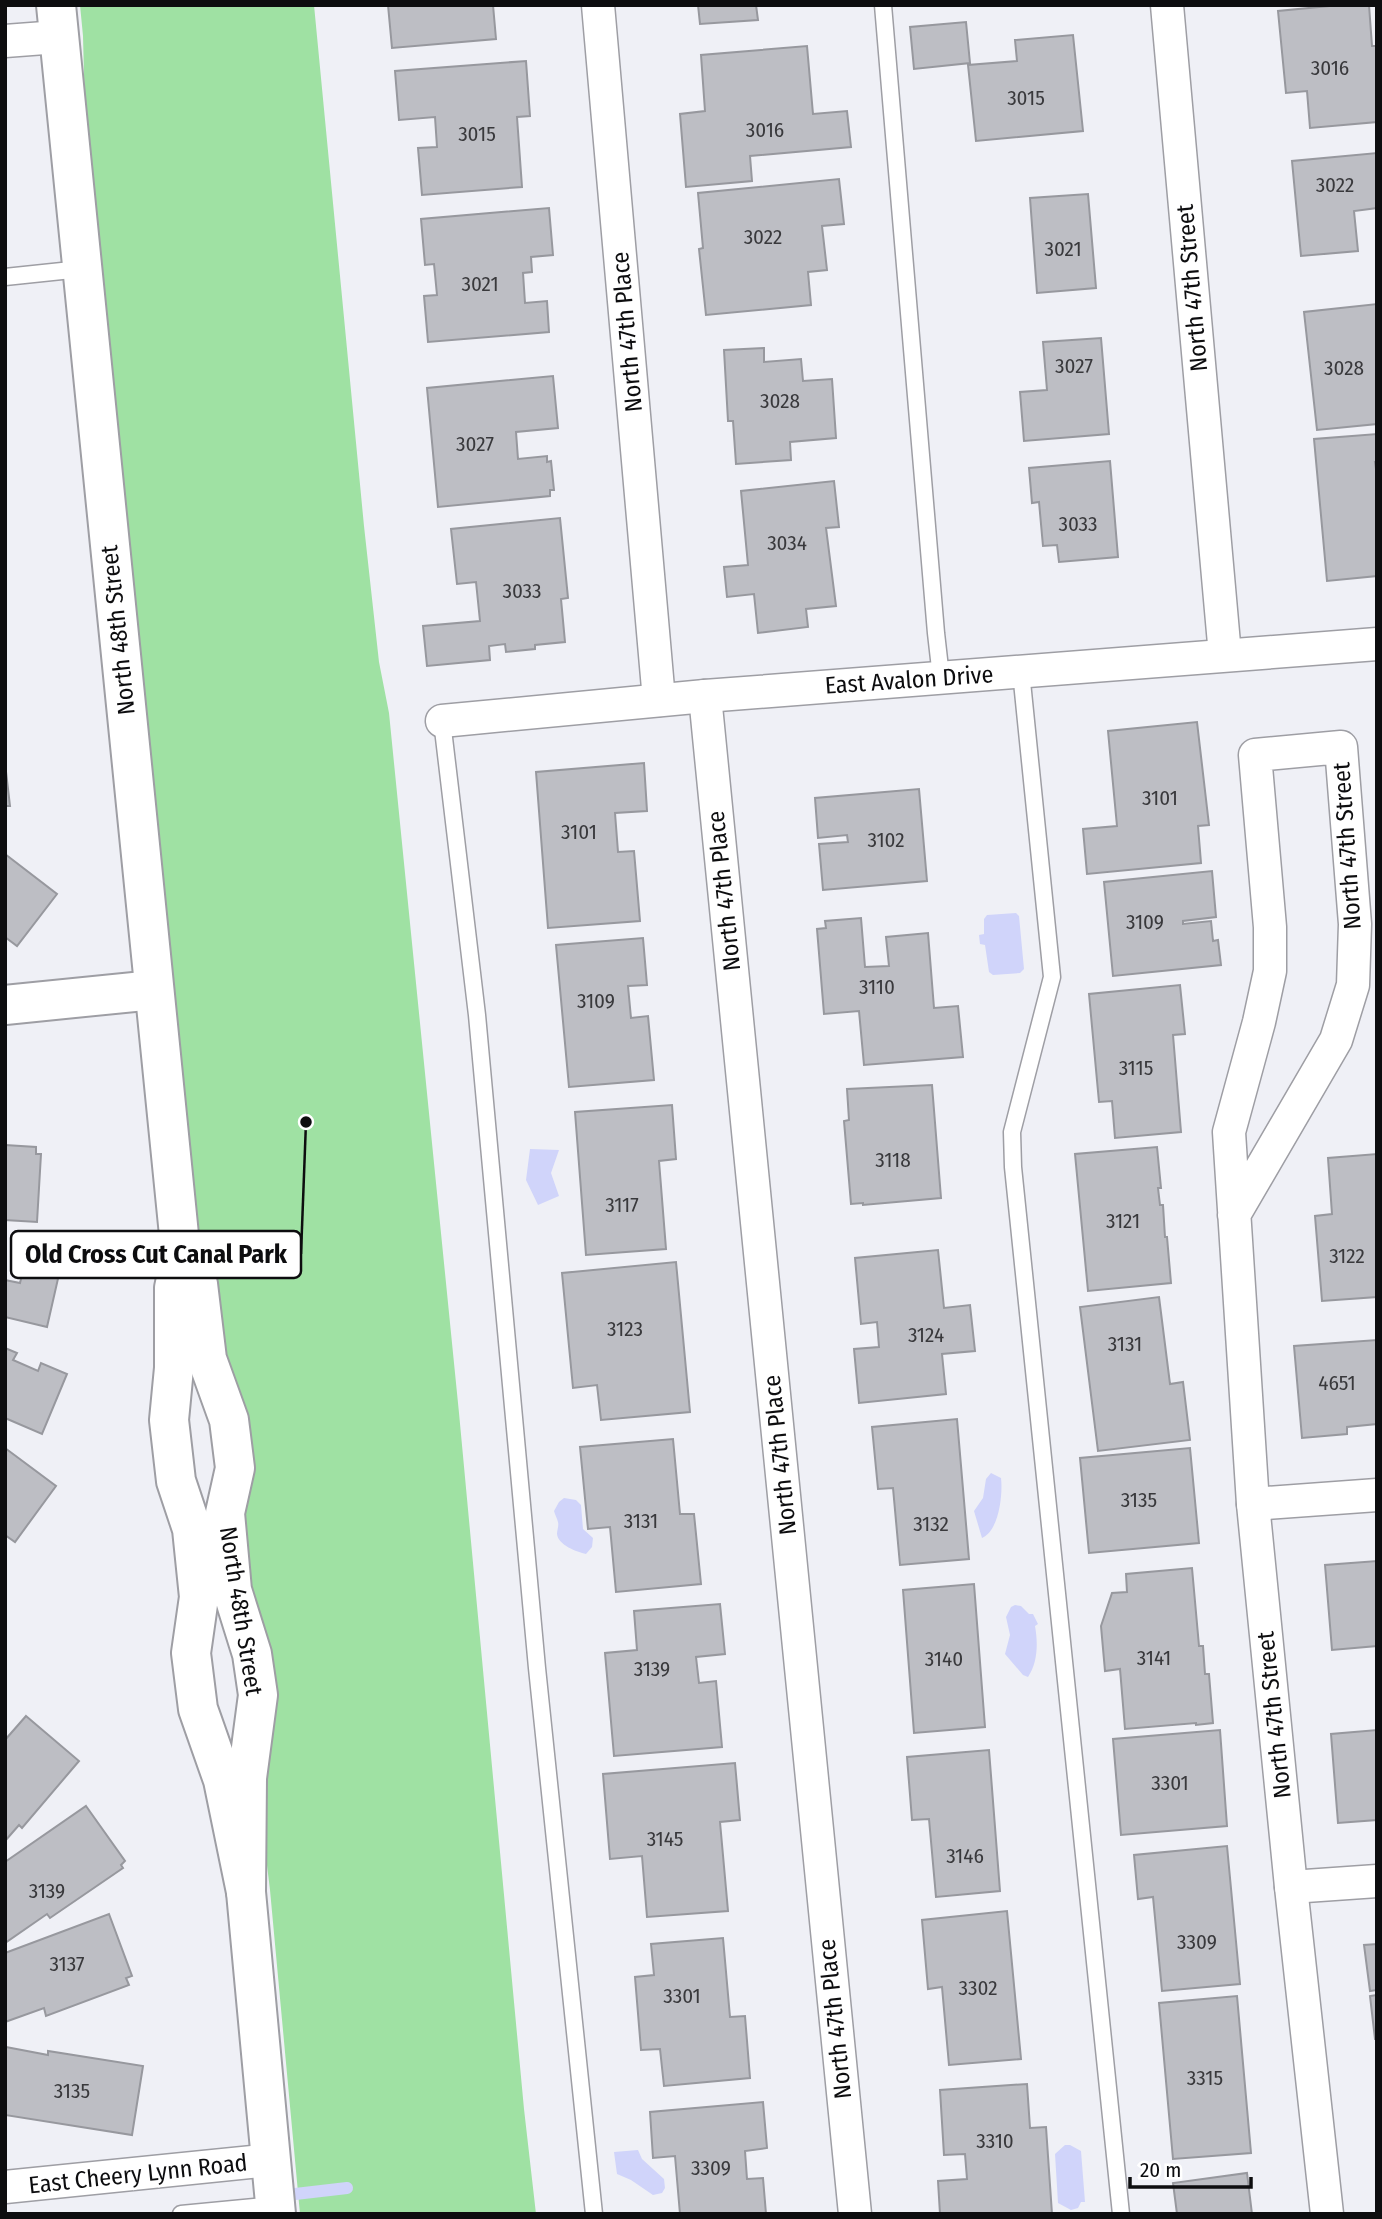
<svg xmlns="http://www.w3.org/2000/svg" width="1382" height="2219" font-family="'Fira Sans Condensed',sans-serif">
<rect width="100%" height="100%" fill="#eff0f6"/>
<polygon fill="#9fe1a3" points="80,5 314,5 364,526 379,662 389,713 459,1413 524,2109 536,2214 300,2214 270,1890 256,1774 202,1254 162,991 89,270 83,36"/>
<g fill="#d0d4fa">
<polygon points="1016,913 1019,916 1024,969 1020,973 993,975 989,972 985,945 980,944 979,935 984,934 984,919 987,915"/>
<polygon points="530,1149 559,1150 551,1173 559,1196 538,1205 526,1180"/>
<path d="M991,1473L1001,1478C1003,1494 999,1531 982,1538L974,1511L983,1498L986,1479Z"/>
<path d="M564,1498L576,1500L581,1505L583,1529L593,1538L592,1547L586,1554C577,1552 558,1545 557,1534C557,1530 559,1526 558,1522C557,1518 555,1515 554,1511L559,1502Z"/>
<path d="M1015,1605L1021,1606L1029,1614H1033L1038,1624L1035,1626C1038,1643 1038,1662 1028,1677L1023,1675L1005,1654L1010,1635L1006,1617L1011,1607Z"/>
<polygon points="1065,2145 1070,2145 1081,2151 1085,2202 1081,2202 1078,2208 1071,2210 1058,2203 1055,2154"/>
<polygon points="638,2150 642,2159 664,2179 665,2188 662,2193 653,2195 631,2180 617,2174 614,2152"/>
</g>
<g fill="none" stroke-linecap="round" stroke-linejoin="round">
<polyline stroke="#d0d4fa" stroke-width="12" points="278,2196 347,2188"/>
</g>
<g fill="#bdbec4" stroke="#97989e" stroke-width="2">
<polygon points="388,5 493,5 496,39 392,48"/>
<polygon points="698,5 756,5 758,20 700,24"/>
<polygon points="1340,5 1369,5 1372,46 1377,46 1377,122 1310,128 1307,91 1286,93 1278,11"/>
<polygon points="966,22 970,63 914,69 910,27"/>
<polygon points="1073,35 1083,131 976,141 968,65 1017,61 1015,40"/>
<polygon points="807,46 813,114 847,111 851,147 750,156 752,181 686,187 680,114 705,111 701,55"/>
<polygon points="526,61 530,116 517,117 522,187 422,195 418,148 437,147 435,117 399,120 395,71"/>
<polygon points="1377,153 1377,208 1354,211 1358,251 1301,256 1292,161"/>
<polygon points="839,179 844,224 822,226 827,270 808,272 811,305 706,315 699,249 703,248 698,193"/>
<polygon points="1088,194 1096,288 1037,293 1030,198"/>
<polygon points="549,208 553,255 531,257 532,272 523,273 525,303 547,301 549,332 428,342 424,296 437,295 434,264 425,265 421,219"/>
<polygon points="1377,304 1377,424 1317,430 1304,312"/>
<polygon points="1101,338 1109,434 1024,441 1020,392 1047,390 1043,342"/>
<polygon points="764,348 764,362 801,359 803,381 832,379 836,438 790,442 791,460 736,464 733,421 728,421 724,350"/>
<polygon points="553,376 558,428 516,432 518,459 547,456 547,462 551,461 554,490 550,490 550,496 438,507 427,388"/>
<polygon points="1377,434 1377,462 1375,462 1377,476 1377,576 1327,581 1314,439"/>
<polygon points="1110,461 1118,557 1059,562 1057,545 1043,546 1039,502 1032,503 1029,468"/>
<polygon points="834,481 839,527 826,528 836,606 806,609 808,627 758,633 754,594 727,597 724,567 748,565 741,491"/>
<polygon points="560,518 568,598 561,599 565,642 535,645 535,649 506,652 505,644 489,646 490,660 427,666 423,626 480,621 476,582 457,584 451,529"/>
<polygon points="1197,722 1209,825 1198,826 1201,863 1087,874 1083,829 1117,826 1108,731"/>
<polygon points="5,763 10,806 5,806"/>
<polygon points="644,763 647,811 615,813 618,852 634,851 640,921 548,928 536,772"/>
<polygon points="919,789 927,881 823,890 819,844 848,842 847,835 818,838 815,798"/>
<polygon points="5,854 57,894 17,946 5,937"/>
<polygon points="1212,871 1216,917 1183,921 1183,924 1211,921 1213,941 1218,940 1221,965 1113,976 1104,882"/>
<polygon points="861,918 865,967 889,966 886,937 928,933 934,1008 958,1006 963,1057 864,1065 859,1011 824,1014 817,929 826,928 825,921"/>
<polygon points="643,938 647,985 628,986 631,1018 648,1016 654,1080 569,1087 556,945"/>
<polygon points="1180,985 1185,1034 1173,1035 1181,1132 1115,1138 1112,1101 1099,1102 1089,994"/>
<polygon points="932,1085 941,1198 863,1205 863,1203 851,1204 844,1121 849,1120 847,1089"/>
<polygon points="672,1105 676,1159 659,1161 666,1249 586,1255 575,1112"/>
<polygon points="5,1145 36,1147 36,1154 41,1154 37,1222 5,1220"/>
<polygon points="1157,1147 1161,1188 1158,1188 1160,1205 1163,1205 1165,1237 1167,1237 1171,1283 1088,1291 1075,1154"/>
<polygon points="1377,1154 1377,1297 1322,1301 1315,1216 1332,1214 1328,1158"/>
<polygon points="938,1250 944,1308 970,1305 975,1351 942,1354 946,1394 859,1403 854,1349 879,1347 877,1322 861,1324 855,1258"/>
<polygon points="27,1254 62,1261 47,1327 5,1317 5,1280 20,1283"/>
<polygon points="676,1262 690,1412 601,1420 597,1385 573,1388 562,1273"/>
<polygon points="1159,1297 1170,1384 1183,1382 1190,1440 1098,1451 1080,1307"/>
<polygon points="1377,1340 1377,1424 1347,1427 1347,1434 1302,1438 1294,1346"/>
<polygon points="5,1348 17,1353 13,1360 38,1371 41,1363 67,1374 42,1434 5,1418"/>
<polygon points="957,1419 969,1559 900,1565 893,1488 878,1489 872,1427"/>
<polygon points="673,1439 680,1514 694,1514 701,1584 616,1592 610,1527 588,1529 580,1447"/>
<polygon points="5,1448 56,1486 15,1542 5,1535"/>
<polygon points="1190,1448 1199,1543 1089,1553 1080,1458"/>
<polygon points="1377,1561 1377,1646 1332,1650 1325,1565"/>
<polygon points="1192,1568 1199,1646 1203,1646 1205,1674 1209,1674 1213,1723 1196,1725 1196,1723 1125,1729 1120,1669 1105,1671 1101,1626 1112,1593 1127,1592 1126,1574"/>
<polygon points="974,1584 985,1727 914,1733 903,1590"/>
<polygon points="720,1604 725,1654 696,1657 699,1683 716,1681 722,1747 614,1756 605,1653 637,1650 634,1611"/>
<polygon points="26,1716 79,1761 22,1828 19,1825 5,1841 5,1740"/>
<polygon points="1220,1730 1227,1826 1121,1835 1113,1739"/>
<polygon points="1377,1730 1377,1820 1338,1823 1331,1734"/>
<polygon points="989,1750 1000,1891 936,1897 929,1819 912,1820 907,1757"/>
<polygon points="735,1763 740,1820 720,1822 728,1911 647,1917 642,1856 610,1859 603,1774"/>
<polygon points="86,1806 125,1861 121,1865 123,1868 50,1918 47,1914 5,1943 5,1862"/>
<polygon points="1227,1846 1240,1984 1162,1991 1153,1897 1138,1899 1134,1855"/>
<polygon points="1007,1911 1021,2059 949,2065 942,1987 928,1989 922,1920"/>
<polygon points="109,1914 132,1976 126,1978 129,1985 46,2016 44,2008 5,2022 5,1953"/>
<polygon points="723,1938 730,2017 745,2016 750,2078 664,2086 660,2049 641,2050 635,1977 654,1975 651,1944"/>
<polygon points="1377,1944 1377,1990 1370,1991 1364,1945"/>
<polygon points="1377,1995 1377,2039 1375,2039 1370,1996"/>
<polygon points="1237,1996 1251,2153 1173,2159 1159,2003"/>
<polygon points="6,2047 48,2055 48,2051 143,2066 132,2135 5,2115"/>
<polygon points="1027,2084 1030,2128 1046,2127 1052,2214 940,2214 938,2181 967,2179 965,2154 944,2155 940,2090"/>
<polygon points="763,2102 767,2148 745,2151 747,2179 763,2178 766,2214 680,2214 675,2156 653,2158 650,2112"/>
<polygon points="1247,2173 1252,2214 1177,2214 1173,2183"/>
</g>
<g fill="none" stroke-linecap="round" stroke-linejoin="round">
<g stroke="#9e9ea4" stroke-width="19">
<g id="service">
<polyline points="883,5 936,633 941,677"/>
<polyline points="5,277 81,269"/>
<polyline points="1021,672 1052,977 1012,1132 1013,1167 1121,2214"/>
<polyline points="442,721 477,1015 537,1668 594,2214"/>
<polyline points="181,2214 275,2205"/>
</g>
</g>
<g stroke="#9e9ea4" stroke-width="35">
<g id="minor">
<polyline points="598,5 659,700"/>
<polyline points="1167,5 1225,655"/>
<polyline points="5,41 58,37"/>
<polyline points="705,696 855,2214"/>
<polyline points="442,721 705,696 1377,644"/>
<polyline points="1234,1215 1336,1040 1353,985 1355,924 1341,747 1255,755 1270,927 1270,971 1259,1022 1229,1132 1253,1504 1291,1887 1327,2214"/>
<polyline points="1253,1504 1377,1495"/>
<polyline points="1291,1887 1377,1881"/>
<polyline points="5,2187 271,2160"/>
</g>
</g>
<g stroke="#9e9ea4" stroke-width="42">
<g id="tertiary">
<polyline points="56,5 181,1255 174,1288 174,1368 169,1420 176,1481 192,1529 199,1597 191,1653 198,1709 223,1780 246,1892"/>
<polyline points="5,1005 154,990"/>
<polyline points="186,1263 198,1284 207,1359 229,1420 235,1468 225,1513 232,1590 252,1654 258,1695 247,1778 246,1892 276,2214"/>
</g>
</g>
<use href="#service" stroke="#fff" stroke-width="16"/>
<use href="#minor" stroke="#fff" stroke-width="32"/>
<use href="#tertiary" stroke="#fff" stroke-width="38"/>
</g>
<g text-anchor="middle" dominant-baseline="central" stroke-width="5" stroke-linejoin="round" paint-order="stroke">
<g font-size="21" fill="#39393c">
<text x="1330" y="68">3016</text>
<text x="1026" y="98">3015</text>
<text x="765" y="130">3016</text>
<text x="477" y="134">3015</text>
<text x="1335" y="185">3022</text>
<text x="763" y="237">3022</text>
<text x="1063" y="249">3021</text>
<text x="480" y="284">3021</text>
<text x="1074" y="366">3027</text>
<text x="1344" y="368">3028</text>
<text x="780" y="401">3028</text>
<text x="475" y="444">3027</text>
<text x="1078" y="524">3033</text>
<text x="787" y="543">3034</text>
<text x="522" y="591">3033</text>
<text x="1160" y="798">3101</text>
<text x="579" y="832">3101</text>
<text x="886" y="840">3102</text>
<text x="1145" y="922">3109</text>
<text x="877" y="987">3110</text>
<text x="596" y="1001">3109</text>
<text x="1136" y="1068">3115</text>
<text x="893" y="1160">3118</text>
<text x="622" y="1205">3117</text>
<text x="1123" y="1221">3121</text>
<text x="1347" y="1256">3122</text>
<text x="625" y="1329">3123</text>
<text x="926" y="1335">3124</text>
<text x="1125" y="1344">3131</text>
<text x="1337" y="1383">4651</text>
<text x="1139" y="1500">3135</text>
<text x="641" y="1521">3131</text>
<text x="931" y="1524">3132</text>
<text x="1154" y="1658">3141</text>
<text x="944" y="1659">3140</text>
<text x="652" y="1669">3139</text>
<text x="1170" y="1783">3301</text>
<text x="665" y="1839">3145</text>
<text x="965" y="1856">3146</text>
<text x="47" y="1891">3139</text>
<text x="1197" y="1942">3309</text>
<text x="67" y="1964">3137</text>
<text x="978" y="1988">3302</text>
<text x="682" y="1996">3301</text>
<text x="1205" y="2078">3315</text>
<text x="72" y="2091">3135</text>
<text x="995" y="2141">3310</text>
<text x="711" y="2168">3309</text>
</g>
<g font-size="24" fill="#0d0d0f" stroke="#fff">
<text transform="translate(1192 288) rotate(-95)">North 47th Street</text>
<text transform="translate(627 332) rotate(-95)">North 47th Place</text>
<text transform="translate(118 630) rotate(-96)">North 48th Street</text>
<text transform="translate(909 680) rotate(-4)">East Avalon Drive</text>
<text transform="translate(1347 846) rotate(-94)">North 47th Street</text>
<text transform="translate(724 891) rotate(-96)">North 47th Place</text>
<text transform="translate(780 1455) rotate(-96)">North 47th Place</text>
<text transform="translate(241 1611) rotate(81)">North 48th Street</text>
<text transform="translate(1274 1715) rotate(-96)">North 47th Street</text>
<text transform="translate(835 2019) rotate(-96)">North 47th Place</text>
<text transform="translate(138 2174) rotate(-6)">East Cheery Lynn Road</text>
</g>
</g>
<path fill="none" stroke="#0d0d0f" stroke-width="2.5" d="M306 1122L301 1254"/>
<circle fill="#0d0d0f" stroke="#fff" stroke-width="2.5" cx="306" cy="1122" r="7"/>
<rect fill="#fff" stroke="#0d0d0f" stroke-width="2.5" x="11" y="1231" width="290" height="47" rx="7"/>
<g font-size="26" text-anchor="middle" font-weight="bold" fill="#0d0d0f">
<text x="156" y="1263">Old Cross Cut Canal Park</text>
</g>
<rect width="1382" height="2219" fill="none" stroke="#0d0d0f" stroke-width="14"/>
<path d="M1130 2177v10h121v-10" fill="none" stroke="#0d0d0f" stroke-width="3.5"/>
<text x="1140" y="2177" font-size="21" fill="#0d0d0f" stroke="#ffffff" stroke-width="5" paint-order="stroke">20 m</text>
</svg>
